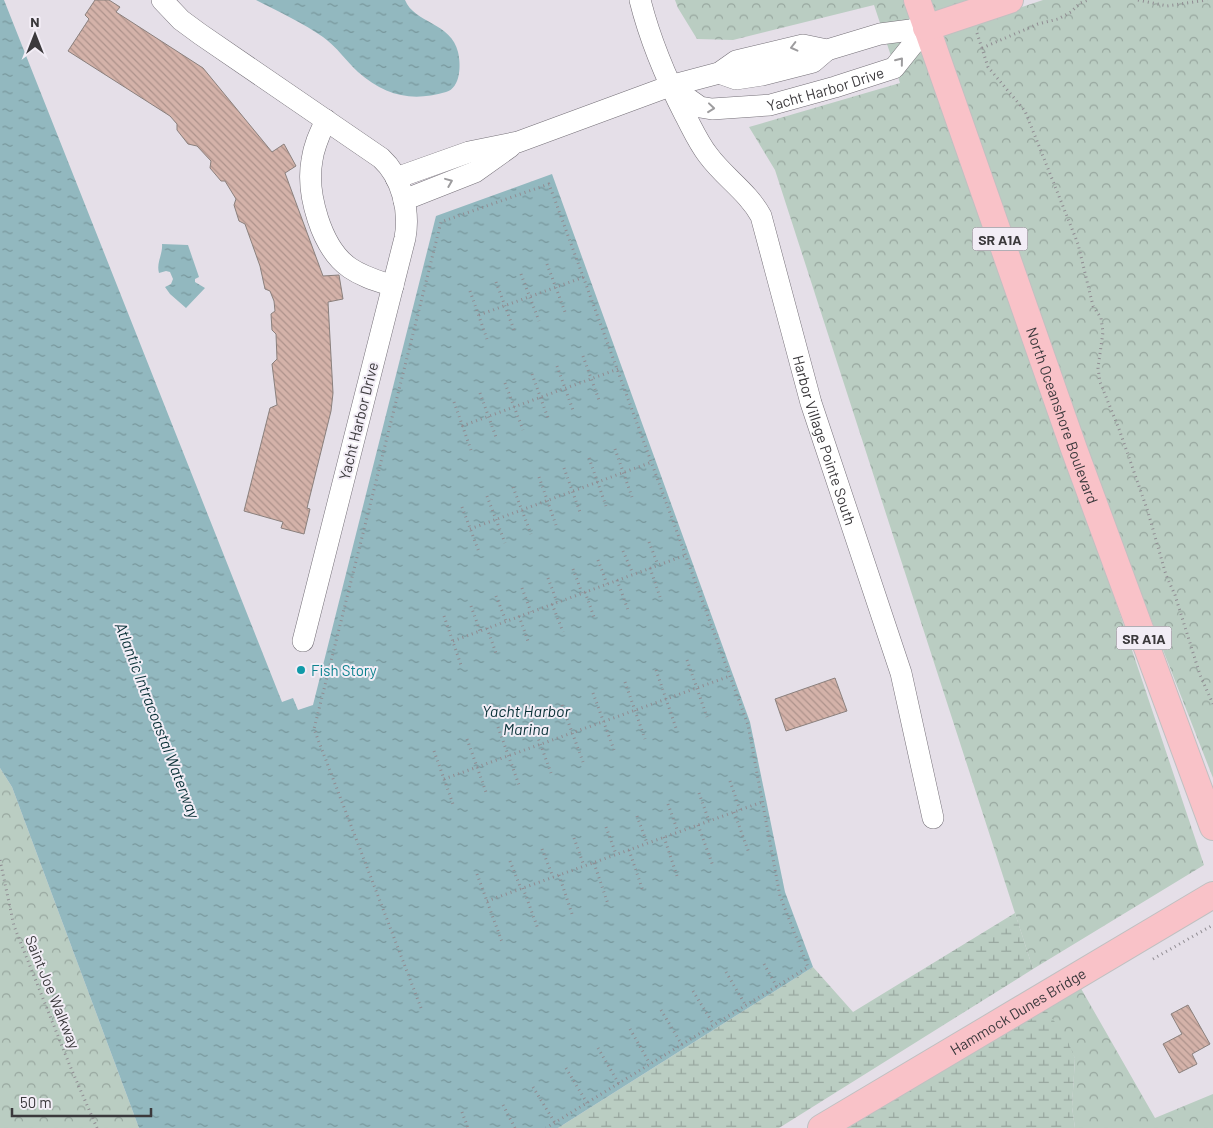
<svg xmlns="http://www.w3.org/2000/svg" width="1213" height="1128" font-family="Barlow,sans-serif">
<defs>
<pattern id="forest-crowns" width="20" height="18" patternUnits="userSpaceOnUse" patternTransform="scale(1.25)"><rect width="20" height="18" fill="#bacdc2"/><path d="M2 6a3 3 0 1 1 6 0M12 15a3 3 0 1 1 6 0" fill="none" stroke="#98a79f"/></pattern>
<pattern id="wetland-marsh" width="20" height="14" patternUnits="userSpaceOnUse" patternTransform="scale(1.25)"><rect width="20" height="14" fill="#bacdc2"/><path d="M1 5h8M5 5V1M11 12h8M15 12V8" fill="none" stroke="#98a79f"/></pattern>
<pattern id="water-ripples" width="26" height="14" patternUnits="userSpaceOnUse" patternTransform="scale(1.25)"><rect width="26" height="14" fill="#92b8bf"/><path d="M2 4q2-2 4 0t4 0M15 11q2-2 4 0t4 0" fill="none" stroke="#78979c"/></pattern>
<pattern id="building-back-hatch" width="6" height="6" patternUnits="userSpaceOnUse" patternTransform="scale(1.25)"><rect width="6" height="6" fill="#d4b2a9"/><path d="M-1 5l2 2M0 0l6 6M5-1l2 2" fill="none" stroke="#ad928b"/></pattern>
</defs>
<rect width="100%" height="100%" fill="#e5dfe8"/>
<g fill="url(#forest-crowns)">
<polygon points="675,0 906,0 1066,453 1204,865 1033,969 775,170 749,127 900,83 874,5 733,40 697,39 678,8"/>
<polygon points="927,0 977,0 932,15"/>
<polygon points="1043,0 1213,0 1213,778 1083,445 939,35"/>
<polygon points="0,768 12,787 139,1128 0,1128"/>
<polygon points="1079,985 1155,1118 1213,1094 1213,1128 1075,1128 1072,1107 1075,1058 1044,1008"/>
</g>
<g fill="url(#wetland-marsh)">
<polygon points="1015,913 1033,969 779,1128 558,1128 813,967 853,1012"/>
<polygon points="1044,1008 1065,1035 1075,1058 1072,1107 1075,1128 844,1128"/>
</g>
<g fill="url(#water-ripples)">
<polygon points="0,0 4,0 282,702 293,698 298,710 313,705 436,216 552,174 750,722 785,892 813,967 558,1128 139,1128 12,787 0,768"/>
<path d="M256,0H405C414,23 452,23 458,52C461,64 461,88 446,92C412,102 385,96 358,72C346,61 337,47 323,37C305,24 277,11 256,0Z"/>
<path d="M162,244L188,245L199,277L195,279V282L205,288L186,308L170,294L165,287L171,284L173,279L170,272L166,271L159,273C156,263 163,254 162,244Z"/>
</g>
<g fill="url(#building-back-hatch)" stroke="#8a807d">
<polygon points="95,0 109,0 120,7 116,12 203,68 272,152 284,144 296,166 285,173 323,276 339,275 343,299 328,302 333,393 331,411 307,508 310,509 304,534 281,528 283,522 244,511 270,408 277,405 272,364 277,359 276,334 272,330 271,314 275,311 274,301 270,291 265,289 260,266 245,224 239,221 234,205 236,199 225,181 221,181 210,168 211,161 197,146 188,144 177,130 177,124 170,116 68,51 89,19 85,15"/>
<polygon points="835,678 847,711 786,731 775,699"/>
<polygon points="1188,1005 1210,1044 1192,1054 1197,1064 1179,1073 1163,1044 1182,1034 1171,1014"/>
</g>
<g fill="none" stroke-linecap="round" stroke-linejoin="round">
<g stroke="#757078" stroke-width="22">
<g id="minor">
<path d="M162,0L181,20L200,34L381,158C402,177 410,211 405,238L303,641"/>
<path id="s1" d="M640,0C650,40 666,78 685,115C692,128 698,142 708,155C724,177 748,192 761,216L811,403L901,673L933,818"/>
<polyline points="719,73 736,79 762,75 813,62 827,50"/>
<path id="s2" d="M673,88L700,107L712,109L770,105L835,87L894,68L926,28"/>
<path d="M326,120C320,133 314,145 312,160C306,193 321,248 350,268C363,277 378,281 393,286"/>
<polyline points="396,178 469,152 518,142 670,86 719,73 736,61 803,45 827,50 880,34 926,28"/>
<polyline points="404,200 475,172 510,147"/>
</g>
</g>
<g stroke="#c0c0c1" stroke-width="28">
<g id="major">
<path id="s3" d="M917,0L1074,449L1213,827"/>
<polyline points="926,28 1010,0"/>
<path id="s4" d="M821,1128L1213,895"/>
</g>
</g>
<g stroke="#908c92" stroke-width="3" stroke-dasharray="1 4" stroke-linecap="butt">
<polyline points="1138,0 1167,6 1207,0"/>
<polyline points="977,33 988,67 1025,111 1078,244 1093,306 1101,318 1103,332 1098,368 1100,382 1119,429 1148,512 1166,575 1175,595 1200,675 1213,704"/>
<polyline points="982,48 1038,24 1058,19 1071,12 1080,3 1088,0"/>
<polyline points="547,264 565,312"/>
<polyline points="521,274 539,321"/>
<polyline points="496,282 514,330"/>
<polyline points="470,291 487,339"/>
<polyline points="479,315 584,277"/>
<polyline points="583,356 600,403"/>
<polyline points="557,366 574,413"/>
<polyline points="532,374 549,421"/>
<polyline points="505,383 523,430"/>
<polyline points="480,393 497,440"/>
<polyline points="454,402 471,450"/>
<polyline points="462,426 618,369"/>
<polyline points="615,449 632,497"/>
<polyline points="589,458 606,506"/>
<polyline points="564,468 581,515"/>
<polyline points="539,477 556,525"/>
<polyline points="513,487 531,534"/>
<polyline points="487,496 505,543"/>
<polyline points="462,507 479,552"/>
<polyline points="470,529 652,462"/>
<polyline points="649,542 658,565"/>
<polyline points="623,551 633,574"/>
<polyline points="598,560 607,584"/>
<polyline points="650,568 660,597"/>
<polyline points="573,569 582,593"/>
<polyline points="548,578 557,602"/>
<polyline points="617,580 628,610"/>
<polyline points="522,588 531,612"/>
<polyline points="585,592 595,620"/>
<polyline points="496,596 506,621"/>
<polyline points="552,604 563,632"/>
<polyline points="471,606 480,631"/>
<polyline points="444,616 462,668"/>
<polyline points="519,616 529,644"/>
<polyline points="487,628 497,656"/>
<polyline points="453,641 686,555"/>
<polyline points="687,660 707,717"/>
<polyline points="656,670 676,728"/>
<polyline points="625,682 645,739"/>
<polyline points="593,693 614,750"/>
<polyline points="562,705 583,762"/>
<polyline points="530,716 551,773"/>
<polyline points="498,727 519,785"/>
<polyline points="467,739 487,795"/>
<polyline points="434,751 454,807"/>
<polyline points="444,779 730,676"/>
<polyline points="730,781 740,810"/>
<polyline points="699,793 709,821"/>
<polyline points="668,804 678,832"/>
<polyline points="734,812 749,853"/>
<polyline points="637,816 647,843"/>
<polyline points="698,825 713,866"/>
<polyline points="606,827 616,854"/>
<polyline points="664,837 678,879"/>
<polyline points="574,838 584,866"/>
<polyline points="542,849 553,877"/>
<polyline points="629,850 643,891"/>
<polyline points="0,860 14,926 70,1066 97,1128"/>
<polyline points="510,861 521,889"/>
<polyline points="594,863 608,904"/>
<polyline points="477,874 502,942"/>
<polyline points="559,875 573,917"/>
<polyline points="523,888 538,929"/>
<polyline points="487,901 762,802"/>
<polyline points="1153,959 1213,925"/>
<polyline points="764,964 777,987"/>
<polyline points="726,972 746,1006"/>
<polyline points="693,991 714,1025"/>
<polyline points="421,1008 314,729 441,222 549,184 748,725 780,896 808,967 546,1128"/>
<polyline points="661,1010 682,1045"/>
<polyline points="630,1029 650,1064"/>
<polyline points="598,1048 619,1084"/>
<polyline points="566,1068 587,1103"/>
<polyline points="533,1087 555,1123"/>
<polyline points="503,1105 515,1128"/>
<polyline points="462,1112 468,1128"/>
</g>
<use href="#minor" stroke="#fff" stroke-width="21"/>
<use href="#major" stroke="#f9c2c8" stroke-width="26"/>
</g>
<defs><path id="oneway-chevron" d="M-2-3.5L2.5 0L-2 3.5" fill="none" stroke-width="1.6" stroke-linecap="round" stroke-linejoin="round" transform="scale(1.25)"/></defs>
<g stroke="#9d9c9e">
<use href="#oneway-chevron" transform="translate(794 47) rotate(166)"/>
<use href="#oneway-chevron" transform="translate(900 61) rotate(-51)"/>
<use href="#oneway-chevron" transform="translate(711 108) rotate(6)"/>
<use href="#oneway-chevron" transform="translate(449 182) rotate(-22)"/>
</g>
<circle fill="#0f9aa8" stroke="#f2edf6" stroke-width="2" cx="301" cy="670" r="5"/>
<g text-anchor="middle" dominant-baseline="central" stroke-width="4" stroke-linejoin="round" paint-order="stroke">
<g fill="#f2edf6" stroke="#726f74" stroke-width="1">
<rect x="972.5" y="227.5" width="55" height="23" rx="4"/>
<rect x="1116.5" y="626.5" width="55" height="23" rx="4"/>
</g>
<g font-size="14" font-weight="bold" fill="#3b393c">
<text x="1000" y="239">SR A1A</text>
<text x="1144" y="638">SR A1A</text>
</g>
<g font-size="15" fill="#3b393c" stroke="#f2edf6">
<text stroke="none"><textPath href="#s2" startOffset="161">Yacht Harbor Drive</textPath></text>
<text stroke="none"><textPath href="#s3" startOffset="440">North Oceanshore Boulevard</textPath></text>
<text transform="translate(358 421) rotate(-76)">Yacht Harbor Drive</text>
<text stroke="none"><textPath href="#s1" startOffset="484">Harbor Village Pointe South</textPath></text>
<text transform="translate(53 992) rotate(68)">Saint Joe Walkway</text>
<text stroke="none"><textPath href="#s4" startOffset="229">Hammock Dunes Bridge</textPath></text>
</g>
<g font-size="15" fill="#0d838f" stroke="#f2edf6" text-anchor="start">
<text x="311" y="670">Fish Story</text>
</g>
<g font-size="16" font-style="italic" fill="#083036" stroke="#f2edf6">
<text x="526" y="710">Yacht Harbor<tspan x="526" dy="18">Marina</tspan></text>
<text transform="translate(158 720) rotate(69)">Atlantic Intracoastal Waterway</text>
</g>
</g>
<g transform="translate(35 35)" stroke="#f2edf6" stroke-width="4" paint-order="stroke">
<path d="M0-4L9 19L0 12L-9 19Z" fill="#3b393c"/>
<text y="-8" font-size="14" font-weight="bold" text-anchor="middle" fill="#3b393c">N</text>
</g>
<path d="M12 1108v8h139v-8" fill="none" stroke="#3b393c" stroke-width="2.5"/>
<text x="20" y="1108" font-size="15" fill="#3b393c" stroke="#f2edf6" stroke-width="4" paint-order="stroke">50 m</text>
</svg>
